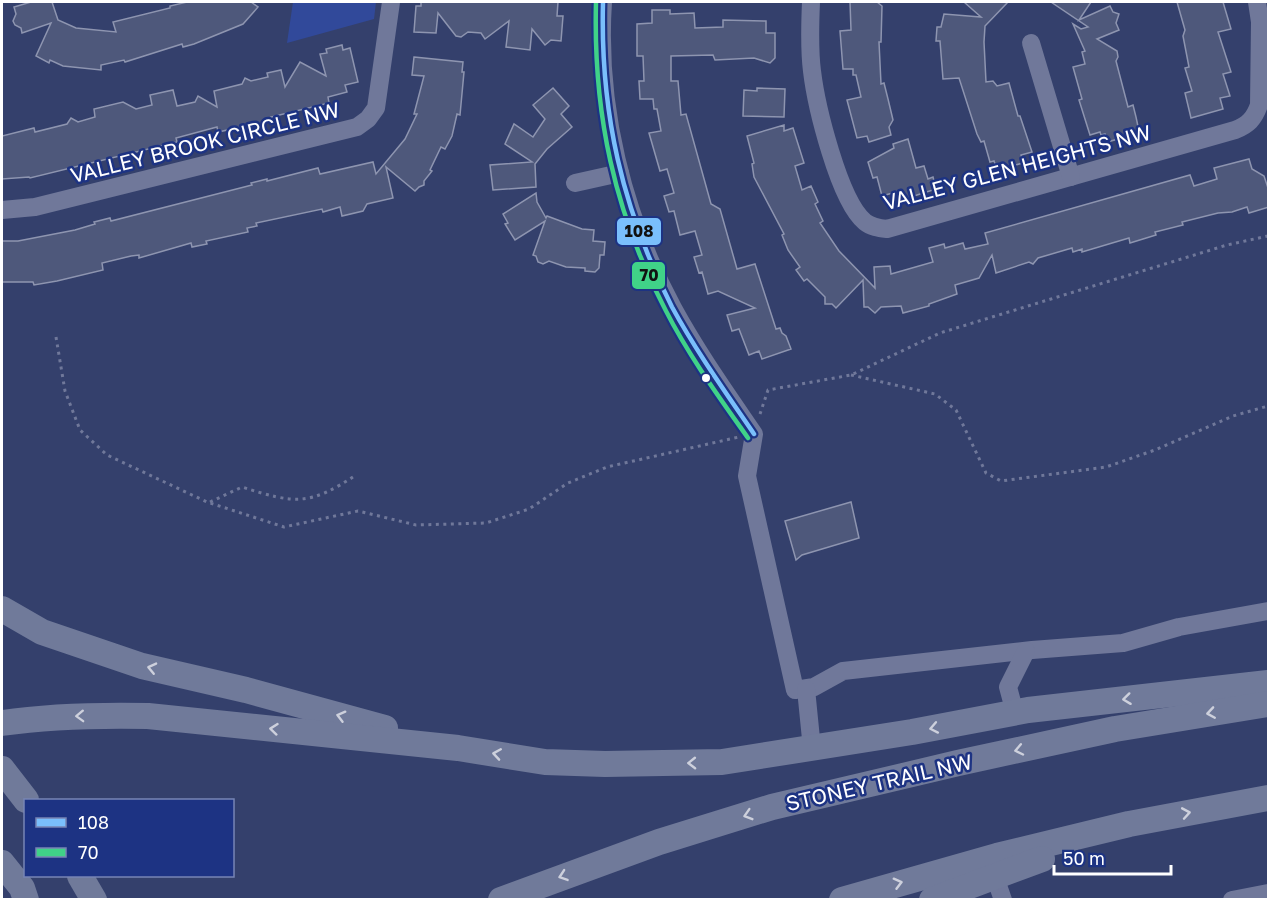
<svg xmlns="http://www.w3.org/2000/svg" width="1270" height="901" font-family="'Golos Text',sans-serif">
<rect width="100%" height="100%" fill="#34406c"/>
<polygon fill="#31499a" points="293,2 376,2 374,19 287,43"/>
<g fill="#4e587b" stroke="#8e95b0" stroke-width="1.5">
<polygon points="31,2 52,2 58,20 76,28 116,32 113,22 170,8 170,6 187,2 251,2 258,7 243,24 194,44 183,47 182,44 125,62 124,60 101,65 101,70 63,66 50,60 49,63 36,56 51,23 22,33 21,28 15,25 13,21 16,14 14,7"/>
<polygon points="421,2 558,2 557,16 563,16 561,41 551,40 545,45 532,29 530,50 506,47 509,21 485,39 481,33 468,32 461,37 456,36 438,13 436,33 414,32 416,6 421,6"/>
<polygon points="850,2 877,2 882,6 881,42 879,42 881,84 884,83 888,99 893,120 889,127 891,135 869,142 867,136 857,138 847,100 861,97 856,75 853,75 853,69 843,69 840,31 851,30"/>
<polygon points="964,2 1008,2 985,26 984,42 986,82 993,81 997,86 1009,83 1018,116 1020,116 1032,152 1021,155 1023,163 997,170 994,161 990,162 984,141 981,142 977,134 959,78 943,79 940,41 936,41 937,27 941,27 944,14 981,17"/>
<polygon points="1051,2 1091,2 1079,20 1110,6 1113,12 1119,14 1116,23 1119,30 1097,39 1117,51 1118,57 1116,61 1128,107 1133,105 1136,117 1139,131 1137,134 1107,142 1105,134 1101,135 1100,132 1090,135 1079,100 1082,99 1073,67 1085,64 1082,52 1085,51 1073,24 1081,29 1088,27"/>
<polygon points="1177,2 1223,2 1231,29 1218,32 1231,72 1223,74 1230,96 1220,98 1223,109 1191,118 1185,93 1192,91 1185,68 1189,67 1183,36 1185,30"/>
<polygon points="652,10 670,10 670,14 694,13 695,28 723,27 723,20 766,21 766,33 775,33 775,58 770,63 754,58 715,60 713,55 671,56 671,81 678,81 681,115 686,114 711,204 720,209 737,269 755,264 776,329 780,328 782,333 786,336 791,349 762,359 759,351 749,355 739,329 732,331 727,315 755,308 718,291 708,294 702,272 699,273 694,257 702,255 695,231 680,235 674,211 669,212 664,196 674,193 667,169 660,171 649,133 661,131 657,109 654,109 653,99 640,99 639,81 644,81 643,56 637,56 637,24 652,23"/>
<polygon points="342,45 343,50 350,48 358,82 345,85 347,92 328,97 329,103 271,117 272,120 255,124 218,132 217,127 176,138 177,142 30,178 29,177 2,179 2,136 34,128 35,132 67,124 71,118 78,122 95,117 94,109 123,102 136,109 152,105 150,95 173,90 177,106 195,102 198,96 217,107 214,91 242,84 245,78 251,81 268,77 267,73 281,70 285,87 300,62 326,76 320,54 327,53 326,49"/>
<polygon points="414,57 463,62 462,72 464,72 460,115 457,114 452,136 445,149 441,147 430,170 432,171 424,181 424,185 419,187 415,191 386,167 393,198 367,204 363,211 342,216 340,207 323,212 322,209 256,223 257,226 247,228 248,232 206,241 207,244 192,247 191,243 139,258 139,255 131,256 102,263 103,270 57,281 34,285 33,282 2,282 2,241 18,241 75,230 95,224 94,222 110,218 111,221 252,185 251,183 267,179 267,181 318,168 320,174 373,162 376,174 405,139 417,114 414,114 424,76 412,75"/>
<polygon points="553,88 569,106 561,114 572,127 547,149 535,164 536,187 493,190 490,165 532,162 505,144 514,124 533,137 545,119 533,105"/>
<polygon points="757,88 785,89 784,117 743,116 744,90 757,91"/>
<polygon points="784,125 784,131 793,128 804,163 795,166 802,190 811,186 818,202 815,204 823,221 820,223 839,251 875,288 874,267 890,266 891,274 933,262 929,248 944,244 945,248 963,243 965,249 988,244 985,233 1190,175 1194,186 1217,179 1214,168 1249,159 1252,169 1264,176 1269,191 1269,207 1249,213 1247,207 1232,212 1218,213 1182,222 1183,225 1155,232 1156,235 1130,243 1129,238 1082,252 1082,249 1073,252 1072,248 1038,258 1033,264 1029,262 996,273 992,255 979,278 955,285 957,294 929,304 929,306 903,313 901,306 881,307 875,313 868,307 864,307 863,280 836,308 832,304 825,304 825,297 807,279 804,281 796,270 800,267 788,250 782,235 784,234 754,177 752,164 754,163 747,136"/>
<polygon points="908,139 916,168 924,166 928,179 933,177 936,189 898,201 896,192 882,196 877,177 873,178 868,162 894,148 893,144"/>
<polygon points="536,193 537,202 546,218 547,216 582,229 594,230 593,241 605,242 604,255 600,255 599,268 595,272 585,271 585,268 566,267 549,261 543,264 538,262 536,256 533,255 545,221 515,240 505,224 508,223 503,214"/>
<polygon points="851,502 859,538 802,555 796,560 785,521"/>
</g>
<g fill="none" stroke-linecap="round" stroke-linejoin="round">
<g stroke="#70789a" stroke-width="3" stroke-dasharray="3 4.5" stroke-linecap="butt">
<polyline points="56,337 65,391 80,430 107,455 207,502 284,527 358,511 416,525 486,523 529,509 568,483 607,467 739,437"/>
<polyline points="851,375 935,394 956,410 986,473 1001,481 1106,467 1155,450 1233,416 1268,406"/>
<polyline points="760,414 768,390 851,375 940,333 1227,245 1268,236"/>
<path d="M210,502L242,487C295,504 309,506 356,475"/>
</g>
<g stroke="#70789a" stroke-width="18">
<path d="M603,2C596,107 623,215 673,308C697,352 726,393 754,434L747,476L795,690L814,687L843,671L1032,650L1123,643L1179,627L1268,611"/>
<path d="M811,2C810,25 809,48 812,71C816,105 839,201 865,222C871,227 879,228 887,229L1235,130C1248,125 1254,119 1259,105L1260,22L1257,2"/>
<polyline points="1031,43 1071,177"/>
<polyline points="575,183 620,173"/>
<polyline points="2,210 35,207 357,127 368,119 376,108 391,2"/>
<polyline points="806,689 812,749"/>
<polyline points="1015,713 1008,687 1026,651"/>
<polyline points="995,877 1003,900"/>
<polyline points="1232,900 1268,893"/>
</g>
<g stroke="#707a9a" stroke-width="26">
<polyline points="2,609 42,632 142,666 246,690 385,728"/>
<path d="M2,723C51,716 98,715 148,716L458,748L545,762L605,764L722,762L912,732L1028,710L1268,683"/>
<polyline points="2,769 26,800"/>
<polyline points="2,863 22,888 26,900"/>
<polyline points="80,876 94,900"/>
<polyline points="501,900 659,842 772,807 958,763 1115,729 1268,704"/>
<polyline points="842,900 997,856 1129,824 1268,798"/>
<polyline points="932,900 1042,859"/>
</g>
<g stroke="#1d3383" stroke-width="9">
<path id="bus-1" d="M603,2C600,112 622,209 672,307C696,351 726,393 754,434"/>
</g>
<g stroke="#1d3383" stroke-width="9">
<path id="bus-2" d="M596,2C593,112 614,213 666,311C689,356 719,397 748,438"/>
</g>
<use href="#bus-1" stroke="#7abffc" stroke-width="4.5"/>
<use href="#bus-2" stroke="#40d288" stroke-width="4.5"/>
</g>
<defs><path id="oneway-chevron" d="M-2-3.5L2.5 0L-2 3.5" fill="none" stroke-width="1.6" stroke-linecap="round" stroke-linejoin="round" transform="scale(1.5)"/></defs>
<g stroke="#cdd0dc">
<use href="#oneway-chevron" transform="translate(152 668) rotate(-167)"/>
<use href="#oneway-chevron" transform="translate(1127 699) rotate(173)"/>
<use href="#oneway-chevron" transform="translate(1211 713) rotate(171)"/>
<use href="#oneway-chevron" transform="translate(80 716) rotate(178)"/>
<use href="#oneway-chevron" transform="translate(341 716) rotate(-165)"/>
<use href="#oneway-chevron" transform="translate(934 728) rotate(169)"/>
<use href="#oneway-chevron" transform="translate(274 729) rotate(-174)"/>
<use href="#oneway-chevron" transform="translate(1019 750) rotate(168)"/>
<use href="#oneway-chevron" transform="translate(497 754) rotate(-171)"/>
<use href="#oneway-chevron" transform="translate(692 763) rotate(179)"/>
<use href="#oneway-chevron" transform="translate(1186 813) rotate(-10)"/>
<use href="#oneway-chevron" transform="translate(748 815) rotate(163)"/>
<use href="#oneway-chevron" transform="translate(563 876) rotate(161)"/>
<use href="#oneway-chevron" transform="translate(898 883) rotate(-15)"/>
</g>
<circle fill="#fff" stroke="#1d3383" stroke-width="2" cx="706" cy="378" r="5"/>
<g text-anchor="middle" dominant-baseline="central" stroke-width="5" stroke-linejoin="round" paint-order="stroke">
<g font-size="21" fill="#fff" stroke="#1d3383">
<text transform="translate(205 142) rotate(-14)">VALLEY BROOK CIRCLE NW</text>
<text transform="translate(1017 167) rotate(-15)">VALLEY GLEN HEIGHTS NW</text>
<text transform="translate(879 782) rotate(-13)">STONEY TRAIL NW</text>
</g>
</g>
<g stroke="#1d3383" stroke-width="2">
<rect x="616" y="217" width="46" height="29" rx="6" fill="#7abffc"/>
<rect x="631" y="261" width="35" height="29" rx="6" fill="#40d288"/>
</g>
<g font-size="16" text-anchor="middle" font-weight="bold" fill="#111">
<text x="639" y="237">108</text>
<text x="649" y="281">70</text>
</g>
<rect width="1270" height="901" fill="none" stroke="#ffffff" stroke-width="6"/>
<rect x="24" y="799" width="210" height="78" fill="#1d3383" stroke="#7785b5" stroke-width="1.5"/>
<rect x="36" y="818" width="30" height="9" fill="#7abffc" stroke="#7785b5" stroke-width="1.5"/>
<text x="78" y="829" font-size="18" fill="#ffffff">108</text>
<rect x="36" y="848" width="30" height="9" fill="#40d288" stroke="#7785b5" stroke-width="1.5"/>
<text x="78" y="859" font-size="18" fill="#ffffff">70</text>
<path d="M1054 865v9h117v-9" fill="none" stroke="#ffffff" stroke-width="3"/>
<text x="1063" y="865" font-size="18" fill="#ffffff" stroke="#1d3383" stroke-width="4.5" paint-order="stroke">50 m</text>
</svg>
